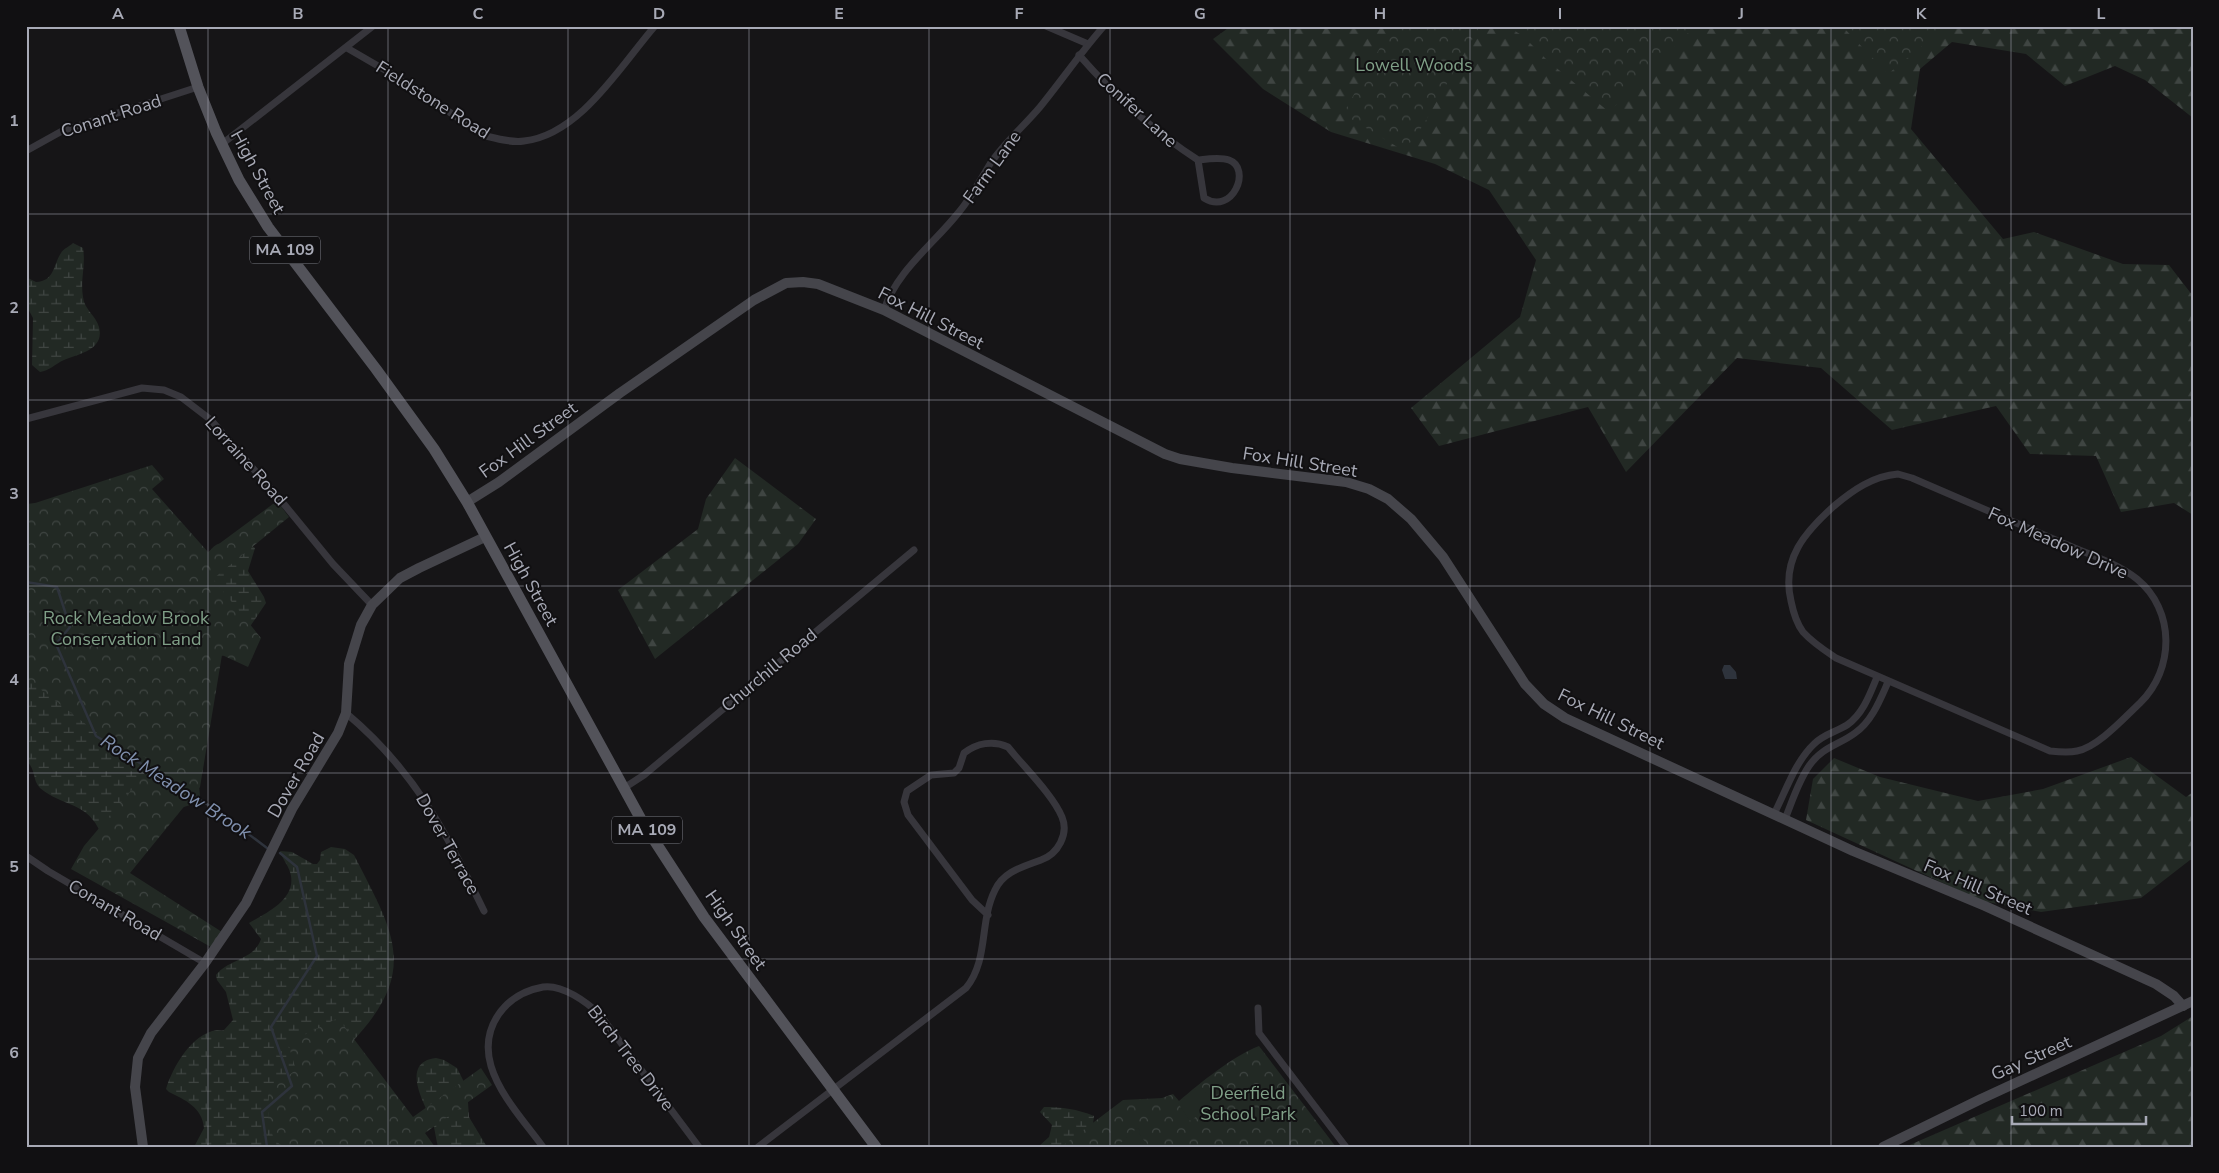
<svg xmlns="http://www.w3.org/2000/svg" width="2219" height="1173" font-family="'Nunito Sans',sans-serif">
<defs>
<pattern id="forest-firs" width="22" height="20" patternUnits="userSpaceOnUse" patternTransform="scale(1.25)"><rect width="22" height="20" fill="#222924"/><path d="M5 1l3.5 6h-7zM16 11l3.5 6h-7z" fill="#3f4542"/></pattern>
<pattern id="wetland-marsh" width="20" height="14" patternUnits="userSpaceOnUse" patternTransform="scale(1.25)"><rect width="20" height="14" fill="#222924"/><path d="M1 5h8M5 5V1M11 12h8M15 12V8" fill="none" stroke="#3f4542"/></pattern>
<pattern id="park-crowns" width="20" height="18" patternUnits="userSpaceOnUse" patternTransform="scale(1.25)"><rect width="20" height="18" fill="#222924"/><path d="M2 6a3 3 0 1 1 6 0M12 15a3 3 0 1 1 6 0" fill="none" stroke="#3f4542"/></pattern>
</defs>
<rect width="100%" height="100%" fill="#161517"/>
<g fill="url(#forest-firs)">
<polygon points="1231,26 2193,26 2193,118 2145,80 2115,66 2065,86 2026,54 1952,42 1920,69 1911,129 2003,239 2034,232 2123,264 2169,265 2193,296 2193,515 2174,503 2121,512 2096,456 2030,454 1996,406 1892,430 1821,368 1737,358 1626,472 1588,407 1439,446 1411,408 1520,317 1536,260 1489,190 1435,164 1331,132 1263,89 1213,39"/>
<polygon points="735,458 816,519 798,544 655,659 618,590 698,529 706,499"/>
<polygon points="2131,757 2186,797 2193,792 2193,860 2190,860 2141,898 2041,912 1982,901 1806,820 1813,779 1834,758 1880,777 1978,801 2043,789"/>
<polygon points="2193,1016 2193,1147 1905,1147 2161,1036"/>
</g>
<g fill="url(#wetland-marsh)">
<path d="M73,243L83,248C86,266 80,279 83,297C84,309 96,316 99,327C105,350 78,354 64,360C55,364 49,371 40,372L32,365L33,318L26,305V277L36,282C55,281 53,265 61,253C63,249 70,246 73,243Z"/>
<path d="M36,503L202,565C206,559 210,548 216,545C224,541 249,542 255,548L248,571L264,597L266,603L232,653L218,657L197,763L200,796L190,805L101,834C88,801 62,807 40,788C32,780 36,768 26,761V504Z"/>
<path d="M331,847L345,849L354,855C395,935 420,972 349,1045L387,1147H194L204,1128C202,1107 185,1100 169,1092L166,1089C173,1067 191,1034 217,1030C219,1030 222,1031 224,1030L233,1020L226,992L217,980L216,975C228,959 254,960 261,939L249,923C266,913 295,900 291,876C290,867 282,859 280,851L292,852L313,864H317L320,860L321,852Z"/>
<path d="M436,1058L444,1060L457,1068L467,1088L469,1117L487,1147H438C436,1139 435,1131 433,1123C425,1105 399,1062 436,1058Z"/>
<path d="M1044,1107C1062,1107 1077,1109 1094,1116L1093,1124L1066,1147H1038L1049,1137L1052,1125L1040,1112Z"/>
</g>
<g fill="url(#park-crowns)">
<polygon points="1392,26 1480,26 1422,127 1404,151 1343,114"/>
<polygon points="1507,26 1695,26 1609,112 1547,60 1523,36"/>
<polygon points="1842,26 1946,26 1888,74"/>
<polygon points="152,465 164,479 152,489 208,552 277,501 289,517 213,579 261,638 248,667 222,655 200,787 130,873 222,932 211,947 71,869 84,846 155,762 101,736 26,678 26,506"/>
<polygon points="338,1018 413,1117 481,1068 492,1085 425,1133 435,1147 284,1147 274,1140 268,1119 269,1089 296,1070 288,1043"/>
<path d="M1259,1046L1336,1147H1061L1123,1100L1162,1098L1173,1094L1179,1101C1200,1083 1233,1056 1259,1046Z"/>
</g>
<g fill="#222924">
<polygon points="1200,1085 1214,1104 1190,1121 1178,1103"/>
<polygon points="1136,1128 1139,1129 1140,1135 1149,1147 1115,1147 1132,1134"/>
</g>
<polygon fill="#2e333c" points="1724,665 1730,665 1736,672 1737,679 1725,679 1722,670"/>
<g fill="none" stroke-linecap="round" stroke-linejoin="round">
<g stroke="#2e333c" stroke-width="2.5">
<polyline points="26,582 57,587 70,627 56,644 96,736 218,811 267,848"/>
<polyline points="267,1147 262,1112 292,1086 271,1027 317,956 297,867 280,853"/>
</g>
<g stroke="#37363c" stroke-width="7">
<polyline points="1046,26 1088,44"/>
<path d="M347,48L385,70L486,136C498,139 512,143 524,141C580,135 621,65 655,26"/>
<path d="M1079,55C1114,95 1153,131 1198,160L1204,198C1233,216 1252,168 1229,160C1220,157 1207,159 1198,160"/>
<polyline points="222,144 373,26"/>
<polyline points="26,151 62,131 198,87"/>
<path d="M884,310C897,270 934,244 959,212C972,197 980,180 990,164C1004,143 1024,126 1040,107C1062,80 1081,52 1104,26"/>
<polyline points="26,419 142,388 164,390 181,397 211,420 283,503 333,564 372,605"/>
<path d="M1898,474L1912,478C1963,500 2014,522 2065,544C2088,554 2117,563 2137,579C2175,610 2175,669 2140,703C2124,718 2098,747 2077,751C2068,753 2059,752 2050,751L1836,658C1824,650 1813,643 1803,632C1797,624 1793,611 1791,601C1781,559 1805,532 1834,506C1853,490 1873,476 1898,474Z"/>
<path d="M346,713C416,772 445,831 484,911"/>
<polyline points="624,788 644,775 914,550"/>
<path d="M1774,814C1786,791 1795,762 1814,744C1824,734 1836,732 1847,725C1863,714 1870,694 1877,677"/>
<path d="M1785,819C1792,802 1798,782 1809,766C1822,747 1839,745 1855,733C1872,721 1880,700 1888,682"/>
<polyline points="26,856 48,871 205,963"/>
<polyline points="1258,1008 1259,1033 1346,1147"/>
<path d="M543,1147C525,1122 500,1096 491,1066C480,1028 504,994 543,987C562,984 587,1002 600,1015L699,1147"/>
<path d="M758,1147L966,988C989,960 979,922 995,890C1004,871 1023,867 1041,860C1058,854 1069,834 1062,817C1053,795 1024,767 1008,747C993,740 977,743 964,753L959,768L954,773L931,775L907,791L904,802L908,815L972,900L988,915"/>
</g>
<g stroke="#45454b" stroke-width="10">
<polyline points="467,502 499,482 620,393 754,300 786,283 803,282 818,284 884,310 1165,454 1180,459 1232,468 1346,482 1369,489 1388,499 1411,519 1443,557 1525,684 1544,704 1565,718 1853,851 1985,906 2156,984 2174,996 2183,1006"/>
<polyline points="143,1147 135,1087 138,1058 151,1033 205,963 246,903 292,809 338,733 346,713 349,664 361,625 372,605 400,578 419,568 485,537"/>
<polyline points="1883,1147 1981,1099 2193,1001"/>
</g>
<polyline stroke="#53535a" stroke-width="11" points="179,26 198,87 216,132 239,180 268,227 376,369 434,449 467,502 643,823 704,917 876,1147"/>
</g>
<path fill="none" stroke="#a8aab6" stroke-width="1" stroke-opacity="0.55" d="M208,26V1147M388,26V1147M568,26V1147M749,26V1147M929,26V1147M1110,26V1147M1290,26V1147M1470,26V1147M1650,26V1147M1831,26V1147M2011,26V1147M26,214H2193M26,400H2193M26,586H2193M26,773H2193M26,959H2193"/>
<g text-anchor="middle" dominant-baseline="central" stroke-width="4" stroke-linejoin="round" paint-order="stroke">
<g fill="#111012" stroke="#7b7c85" stroke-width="1">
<rect x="250" y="236.5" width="70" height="27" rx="4"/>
<rect x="612" y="816.5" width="70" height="27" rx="4"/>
</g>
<g font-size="16" font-weight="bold" fill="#a8aab6">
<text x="285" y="250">MA 109</text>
<text x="647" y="830">MA 109</text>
</g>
<g font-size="18" fill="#80a088" stroke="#111012">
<text x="1414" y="65">Lowell Woods</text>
<text x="126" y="618">Rock Meadow Brook<tspan x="126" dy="21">Conservation Land</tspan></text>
<text x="1248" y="1093">Deerfield<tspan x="1248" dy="21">School Park</tspan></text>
</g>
<g font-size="18" fill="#a8aab6" stroke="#111012">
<text transform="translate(433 100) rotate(32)">Fieldstone Road</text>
<text transform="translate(1137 110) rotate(42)">Conifer Lane</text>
<text transform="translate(111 116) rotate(-18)">Conant Road</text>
<text transform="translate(992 167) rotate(-54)">Farm Lane</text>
<text transform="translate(258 172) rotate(61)">High Street</text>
<text transform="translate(931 318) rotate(27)">Fox Hill Street</text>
<text transform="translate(528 440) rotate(-36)">Fox Hill Street</text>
<text transform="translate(246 461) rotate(48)">Lorraine Road</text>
<text transform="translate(1300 462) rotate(9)">Fox Hill Street</text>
<text transform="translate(2058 543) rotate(24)">Fox Meadow Drive</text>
<text transform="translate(531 584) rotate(61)">High Street</text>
<text transform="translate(769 670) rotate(-40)">Churchill Road</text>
<text transform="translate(1611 719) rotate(26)">Fox Hill Street</text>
<text transform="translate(296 775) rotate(-60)">Dover Road</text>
<text transform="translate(448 844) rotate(61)">Dover Terrace</text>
<text transform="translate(1978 887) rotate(23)">Fox Hill Street</text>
<text transform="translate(115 910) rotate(30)">Conant Road</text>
<text transform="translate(736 930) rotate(55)">High Street</text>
<text transform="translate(631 1058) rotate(52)">Birch Tree Drive</text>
<text transform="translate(2031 1058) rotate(-24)">Gay Street</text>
</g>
<g font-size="19" font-style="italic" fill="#8191af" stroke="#111012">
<text transform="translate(176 787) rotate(33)">Rock Meadow Brook</text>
</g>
</g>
<rect width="2219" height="1173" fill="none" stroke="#111012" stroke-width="55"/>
<path d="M2012 1116v8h134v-8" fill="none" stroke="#a8aab6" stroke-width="2.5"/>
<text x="2019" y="1116" font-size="15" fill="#a8aab6" stroke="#111012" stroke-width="4" paint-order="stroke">100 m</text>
<rect x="28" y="28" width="2164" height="1118" fill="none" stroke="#a8aab6" stroke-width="2"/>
<g font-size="16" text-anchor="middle" font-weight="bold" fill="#a8aab6">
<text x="118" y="19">A</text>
<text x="298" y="19">B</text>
<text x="478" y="19">C</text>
<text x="659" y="19">D</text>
<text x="839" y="19">E</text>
<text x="1019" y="19">F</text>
<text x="1200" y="19">G</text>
<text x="1380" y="19">H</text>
<text x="1560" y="19">I</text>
<text x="1741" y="19">J</text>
<text x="1921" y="19">K</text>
<text x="2101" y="19">L</text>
<text x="14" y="126">1</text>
<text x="14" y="313">2</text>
<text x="14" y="499">3</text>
<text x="14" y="685">4</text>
<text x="14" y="872">5</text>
<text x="14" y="1058">6</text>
</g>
</svg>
